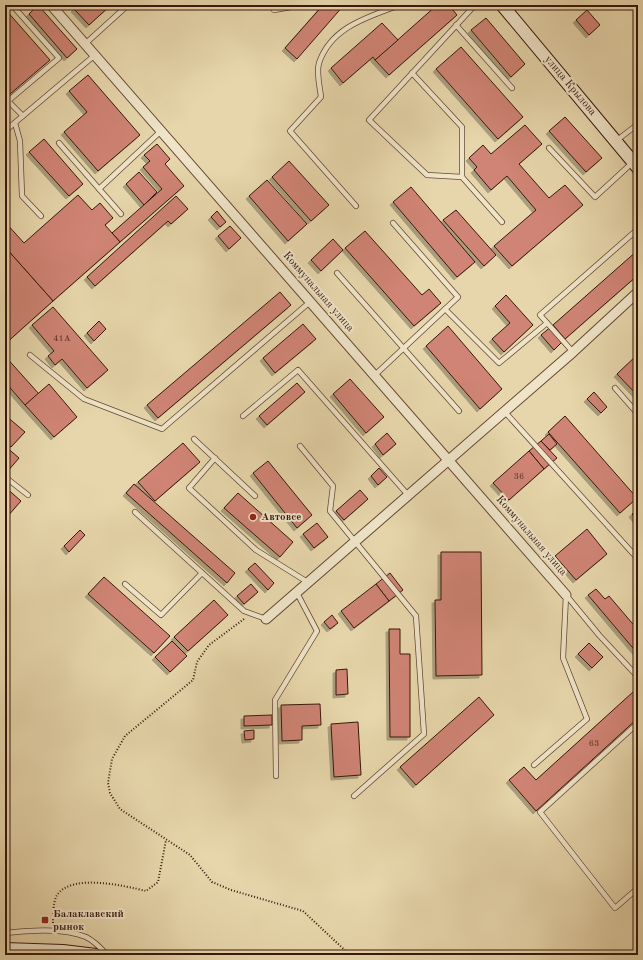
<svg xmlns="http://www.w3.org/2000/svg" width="643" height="960" font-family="'Old Standard TT',serif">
<defs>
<filter id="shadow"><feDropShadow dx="-3" dy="3" stdDeviation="0" flood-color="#0004"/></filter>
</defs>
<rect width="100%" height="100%" fill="#e7d6ab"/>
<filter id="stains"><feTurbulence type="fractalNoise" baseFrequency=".005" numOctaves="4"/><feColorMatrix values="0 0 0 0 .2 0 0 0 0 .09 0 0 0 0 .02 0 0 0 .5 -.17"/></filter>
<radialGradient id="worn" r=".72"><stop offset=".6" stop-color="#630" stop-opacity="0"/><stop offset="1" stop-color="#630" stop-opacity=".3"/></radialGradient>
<g fill="#d08474" stroke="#37180d" filter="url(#shadow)">
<polygon points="38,5 77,49 67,58 29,14"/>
<polygon points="79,5 111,5 89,25 74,9"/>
<polygon points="323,5 344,5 297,59 285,48"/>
<polygon points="437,5 449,5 457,15 389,75 375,60"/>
<polygon points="5,9 50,60 10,94 5,88"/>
<polygon points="587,10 600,25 589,35 576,20"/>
<polygon points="486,18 525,64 511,77 471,30"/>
<polygon points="382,23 398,40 375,60 373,57 343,83 331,68"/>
<polygon points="461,47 523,117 498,139 436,69"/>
<polygon points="88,75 140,135 98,171 64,132 87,112 69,91"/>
<polygon points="565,117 602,158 586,172 549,131"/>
<polygon points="525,125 542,144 519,164 549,198 565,185 583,205 512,266 494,246 536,210 507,176 491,190 474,170 477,167 469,158 483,145 491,154"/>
<polygon points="44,139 83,184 69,196 29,152"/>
<polygon points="157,144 170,159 165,164 184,186 120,242 112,233 162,189 143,167 150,161 144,155"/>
<polygon points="289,161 329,205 311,221 272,177"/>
<polygon points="139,172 157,192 144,205 126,184"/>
<polygon points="267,180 307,224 288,241 249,196"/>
<polygon points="411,187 475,262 457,277 393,202"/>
<polygon points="78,195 92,210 100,203 113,218 105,225 120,242 53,301 5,247 5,222 24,243"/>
<polygon points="176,196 188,209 171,224 168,221 95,286 87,277"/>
<polygon points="456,210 496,255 484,266 443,220"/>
<polygon points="217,211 226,222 220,227 211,217"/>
<polygon points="230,226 241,238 229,249 218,236"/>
<polygon points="365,231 422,295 429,289 441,303 414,326 345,248"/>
<polygon points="333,239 343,250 321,271 311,260"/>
<polygon points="5,247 53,301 5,344"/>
<polygon points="638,250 638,275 565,339 553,325"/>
<polygon points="280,292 291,305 158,418 147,405"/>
<polygon points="506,295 533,325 504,352 492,339 510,323 495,306"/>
<polygon points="53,307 108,370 87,388 62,359 55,365 48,356 54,351 32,325"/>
<polygon points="99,321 106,329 94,341 87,333"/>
<polygon points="303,324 316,339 275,373 263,358"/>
<polygon points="553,325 565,339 554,350 541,335"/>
<polygon points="448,326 502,389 480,409 426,346"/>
<polygon points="638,354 638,396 617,374"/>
<polygon points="5,356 39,394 25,405 5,382"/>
<polygon points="350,379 384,417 366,433 333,394"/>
<polygon points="297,383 305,392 267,425 259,416"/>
<polygon points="49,384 77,417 54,437 25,405"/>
<polygon points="594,392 607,407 601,413 587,399"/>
<polygon points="5,415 25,432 11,447 5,441"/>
<polygon points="565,416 637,498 620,513 548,432"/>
<polygon points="387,433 396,444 383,455 375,444"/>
<polygon points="549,434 557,444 550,450 541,441"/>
<polygon points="541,441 557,458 544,469 529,451"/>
<polygon points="183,443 200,462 155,501 138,482"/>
<polygon points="5,446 19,458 7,472 5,471"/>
<polygon points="529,451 544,469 509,500 493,483"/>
<polygon points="268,461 312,515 297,528 253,473"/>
<polygon points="379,468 387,477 378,485 371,476"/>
<polygon points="134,484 235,573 227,583 126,493"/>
<polygon points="5,487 21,501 7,517 5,515"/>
<polygon points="360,490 368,499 344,520 336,511"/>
<polygon points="238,493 293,542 280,557 224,508"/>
<polygon points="638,509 638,522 632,514"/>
<polygon points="317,523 328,537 314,548 303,534"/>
<polygon points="587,529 607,554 576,580 555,556"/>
<polygon points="80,530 85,535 69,552 64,546"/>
<polygon points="441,552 481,552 482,675 436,676 435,600 441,600"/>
<polygon points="255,563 274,583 268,590 248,569"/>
<polygon points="390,573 403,590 389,601 376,584"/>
<polygon points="104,577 170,636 154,653 88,594"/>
<polygon points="251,584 258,592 244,604 237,596"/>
<polygon points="376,584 389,601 354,628 341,611"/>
<polygon points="596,589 605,599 609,596 638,630 638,654 588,595"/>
<polygon points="214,600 228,615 188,651 174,637"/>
<polygon points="332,615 338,623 330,629 324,622"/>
<polygon points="389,629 400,629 400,654 410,654 410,737 390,737"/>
<polygon points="172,641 187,656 170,672 155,657"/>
<polygon points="589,643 603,657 592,668 578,654"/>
<polygon points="347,669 348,694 336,695 336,670"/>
<polygon points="633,692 638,698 638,718 536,811 509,780 524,767 536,780"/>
<polygon points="479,697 494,715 416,785 400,767"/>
<polygon points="320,704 321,725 302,726 302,740 282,741 281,705"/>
<polygon points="272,715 272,725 244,726 244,716"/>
<polygon points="358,722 361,775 334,777 331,724"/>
<polygon points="254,730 254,739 245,740 244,731"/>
</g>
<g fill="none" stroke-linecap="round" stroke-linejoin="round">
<g stroke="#634834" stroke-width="6">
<g id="lane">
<polyline points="270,5 274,10 302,5"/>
<polyline points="475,5 369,120 427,175 462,177 502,222"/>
<polyline points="56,11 63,5"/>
<polyline points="456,25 512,88"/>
<polyline points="85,44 128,5"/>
<polyline points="412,73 462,127 462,177"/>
<polyline points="5,98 23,116"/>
<polyline points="8,101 59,58 12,5"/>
<polyline points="15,123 20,141 22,196 41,216"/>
<polyline points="5,131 95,55"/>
<polyline points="616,141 638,124"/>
<polyline points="59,143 121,214"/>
<polyline points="549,148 595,197 632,163"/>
<polyline points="99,189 161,131"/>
<path d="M356,206L290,131L321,97C320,88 316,72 319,63C331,27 368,17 400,5"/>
<polyline points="337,273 459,411"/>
<polyline points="445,309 499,363 547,323"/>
<polyline points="573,352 540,315 638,229"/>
<polyline points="30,355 84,399 162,429 311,301"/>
<polyline points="375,375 458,297 393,223"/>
<polyline points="615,388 637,413 638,417"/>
<polyline points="504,411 638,559"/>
<polyline points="243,416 298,370 408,495"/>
<polyline points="194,439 255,496"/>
<polyline points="300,446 333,486 330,511 416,616 424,734 354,796"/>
<polyline points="215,458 189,488 256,550 309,583"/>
<polyline points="5,477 28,495"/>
<polyline points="135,512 244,611 266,619"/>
<polyline points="125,584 161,615 202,573"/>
<polyline points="566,595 599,635 638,677"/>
<polyline points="638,723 540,812 615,908 638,888"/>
<polyline points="534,765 587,719 563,658 566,595"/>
<polyline points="276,776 275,700 317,631 297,593"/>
<path d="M5,933C28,930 65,928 86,937C94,941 101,948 107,955"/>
</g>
</g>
<g stroke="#634834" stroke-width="11">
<g id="street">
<polyline points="51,5 566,595"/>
<polyline points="266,619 573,352 638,292"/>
</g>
</g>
<g stroke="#37180d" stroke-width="14">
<g id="secondary">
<polyline points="502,5 638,168"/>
<polyline points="5,949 63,951 96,955"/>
</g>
</g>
<g stroke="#37180d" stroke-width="2" stroke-dasharray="1 2" stroke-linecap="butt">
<polyline points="244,619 209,645 197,662 193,680 125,736 112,759 108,783 110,793 120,809 190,855 212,882 231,890 303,911 350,955"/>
<path d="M53,923C53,915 53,902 57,895C72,873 125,886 146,891L158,882L166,840"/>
</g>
<use href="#lane" stroke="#efe4c8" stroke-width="4.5"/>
<use href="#street" stroke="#efe4c8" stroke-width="9"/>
<use href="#secondary" stroke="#efe4c8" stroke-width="12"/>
</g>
<g fill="#8f2418" stroke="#efe4c8" stroke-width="1.5">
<circle cx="253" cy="517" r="4"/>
<rect x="41" y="916" width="8" height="8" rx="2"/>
</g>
<g text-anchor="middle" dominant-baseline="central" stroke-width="4" stroke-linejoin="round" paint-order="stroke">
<g font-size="9" fill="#5d3327">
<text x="62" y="338">41А</text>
<text x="519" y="476">36</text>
<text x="594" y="743">63</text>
</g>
<g font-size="11" fill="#37180d" stroke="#efe4c8">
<text transform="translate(570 86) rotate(50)">улица Крылова</text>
<text transform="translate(318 292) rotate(49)">Коммунальная улица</text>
<text transform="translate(531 536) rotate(49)">Коммунальная улица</text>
</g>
<g font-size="11" font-weight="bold" fill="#37180d" stroke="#efe4c8" text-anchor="start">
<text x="261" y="517">Автовсе</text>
<text x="53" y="914">Балаклавский<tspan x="53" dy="13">рынок</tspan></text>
</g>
</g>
<rect width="643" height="960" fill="none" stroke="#e7d6ab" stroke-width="20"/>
<rect x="6" y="6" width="631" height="948" fill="none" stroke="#37180d" stroke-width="2"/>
<rect x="10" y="10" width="623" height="940" fill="none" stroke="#37180d"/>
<rect width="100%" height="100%" filter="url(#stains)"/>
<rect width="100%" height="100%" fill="url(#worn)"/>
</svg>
